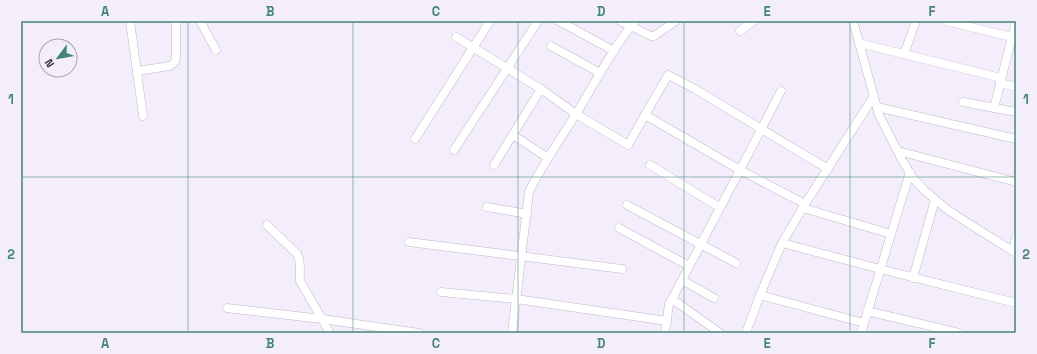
<svg xmlns="http://www.w3.org/2000/svg" width="1037" height="354" font-family="'Space Grotesk',sans-serif">
<rect width="100%" height="100%" fill="#f4eefc"/>
<g fill="none" stroke-linecap="round" stroke-linejoin="round">
<g stroke="#beb9c6" stroke-width="9">
<g id="street">
<polyline points="130,21 143,116"/>
<polyline points="200,21 216,50"/>
<polyline points="559,21 614,51"/>
<polyline points="620,21 651,36 654,36 676,21"/>
<polyline points="853,21 879,115 902,160 913,178 925,191 948,210 971,225 1016,253"/>
<polyline points="946,21 1012,37"/>
<polyline points="740,31 753,21"/>
<polyline points="456,37 541,89 576,114 628,145 645,115 740,170 805,204"/>
<polyline points="859,43 1001,78"/>
<polyline points="551,46 600,73"/>
<polyline points="904,54 916,21"/>
<polyline points="137,71 170,66 175,62 176,57 176,21"/>
<polyline points="1000,83 1016,87"/>
<polyline points="963,102 1016,112"/>
<polyline points="877,107 1016,139"/>
<polyline points="994,108 1016,21"/>
<polyline points="645,115 668,75 695,89 828,169"/>
<polyline points="513,135 548,158"/>
<polyline points="415,139 490,21"/>
<polyline points="454,150 538,21"/>
<polyline points="898,151 1016,182"/>
<polyline points="494,165 541,89"/>
<polyline points="650,165 719,207"/>
<polyline points="627,205 736,263"/>
<polyline points="487,207 527,214"/>
<polyline points="803,208 891,234"/>
<path d="M267,225L297,254C302,262 299,272 300,281L330,333"/>
<polyline points="619,228 689,266"/>
<polyline points="409,242 622,269"/>
<polyline points="782,243 880,269 1016,303"/>
<polyline points="1013,251 1016,238"/>
<polyline points="913,278 935,200"/>
<polyline points="682,280 714,298"/>
<polyline points="441,292 516,299 667,321"/>
<polyline points="760,295 864,323"/>
<polyline points="672,299 720,333"/>
<polyline points="227,308 322,319 419,333"/>
<polyline points="867,311 959,333"/>
<path d="M512,333L529,192C542,165 560,140 576,114C595,83 612,49 635,21"/>
<polyline points="665,333 669,304 672,299 740,170 781,91"/>
<polyline points="746,333 760,295 782,243 805,204 874,96"/>
<polyline points="861,333 910,172"/>
</g>
</g>
<use href="#street" stroke="#fff" stroke-width="8"/>
</g>
<path fill="none" stroke="#448576" stroke-width="1" stroke-opacity="0.55" d="M188,21V333M353,21V333M518,21V333M684,21V333M850,21V333M21,177H1016"/>
<rect width="1037" height="354" fill="none" stroke="#f4eefc" stroke-width="44"/>
<g transform="translate(58 58) rotate(238)"><circle r="19" fill="#f4eefc" stroke="#a9a4af"/>
<path d="M0-3L7 15L0 10L-7 15Z" fill="#448576"/>
<text y="-6" font-size="11" font-weight="bold" text-anchor="middle" fill="#38363b">N</text>
</g>
<rect x="22" y="22" width="993" height="310" fill="none" stroke="#448576" stroke-width="1.5"/>
<g font-size="13" text-anchor="middle" font-weight="bold" fill="#448576">
<text x="105" y="16">A</text>
<text x="270" y="16">B</text>
<text x="436" y="16">C</text>
<text x="601" y="16">D</text>
<text x="767" y="16">E</text>
<text x="932" y="16">F</text>
<text x="11" y="104">1</text>
<text x="1026" y="104">1</text>
<text x="11" y="259">2</text>
<text x="1026" y="259">2</text>
<text x="105" y="348">A</text>
<text x="270" y="348">B</text>
<text x="436" y="348">C</text>
<text x="601" y="348">D</text>
<text x="767" y="348">E</text>
<text x="932" y="348">F</text>
</g>
</svg>
